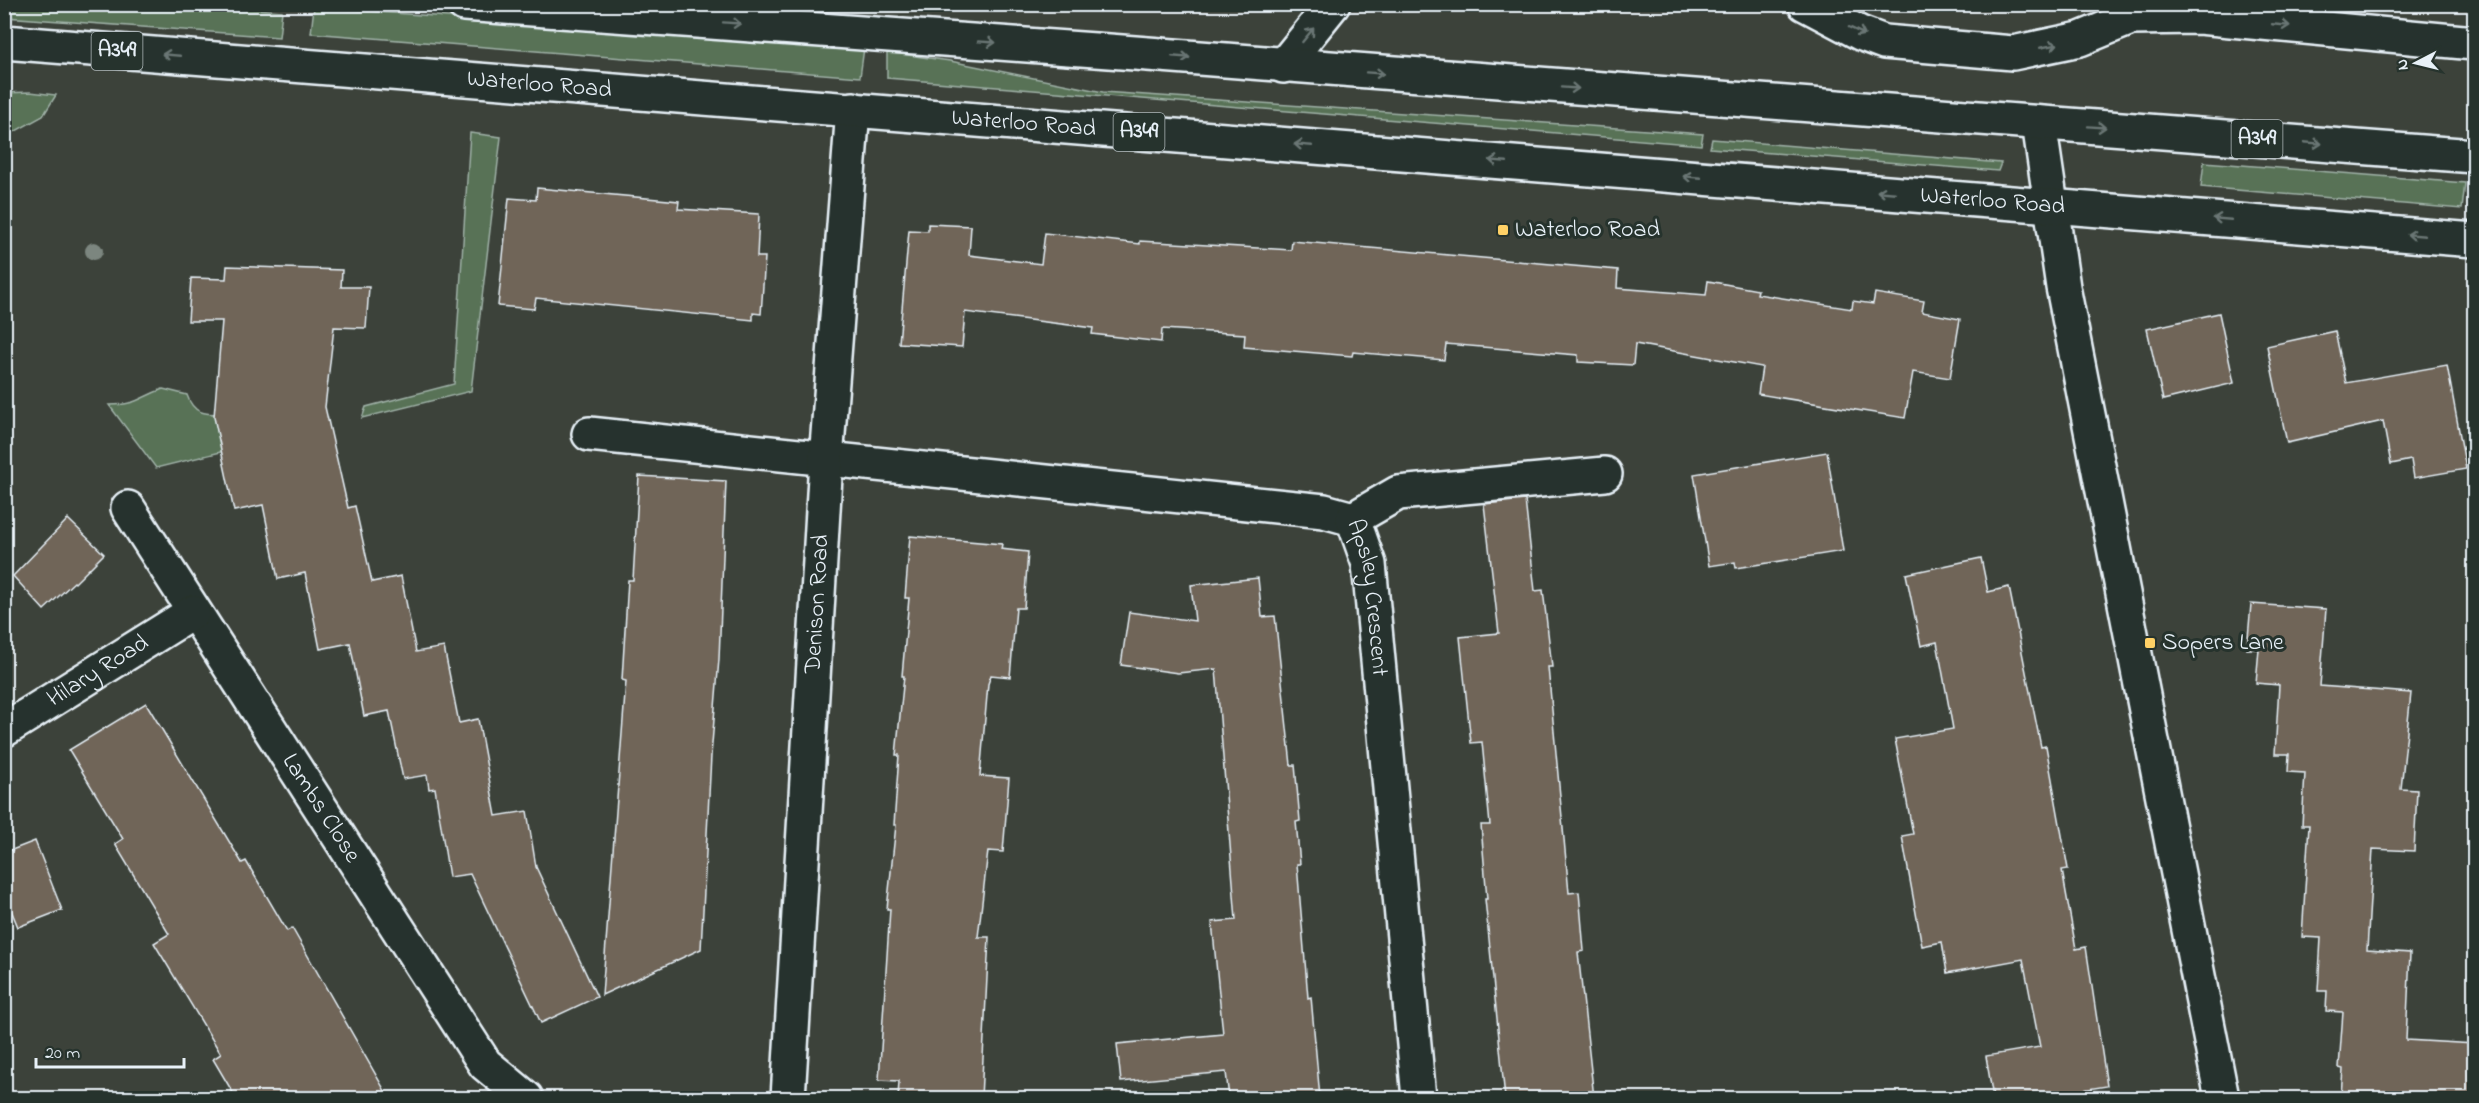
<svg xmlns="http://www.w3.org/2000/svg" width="2479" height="1103" font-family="'Indie Flower',sans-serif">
<rect width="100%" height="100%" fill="#3c423a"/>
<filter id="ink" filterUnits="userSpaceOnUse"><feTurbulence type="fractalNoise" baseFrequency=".0167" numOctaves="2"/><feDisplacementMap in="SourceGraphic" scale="12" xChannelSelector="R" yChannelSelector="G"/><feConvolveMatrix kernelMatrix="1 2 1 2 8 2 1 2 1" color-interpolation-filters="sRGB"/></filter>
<g filter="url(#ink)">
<g fill="#587257" stroke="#a0b2a8" stroke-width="1.5">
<polygon points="5,4 185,4 282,11 279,37 5,17"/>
<polygon points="314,7 864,48 860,77 311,33"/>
<polygon points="887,52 950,61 1103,92 1703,134 1701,145 887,78"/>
<polygon points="30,92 56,95 43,116 5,137 5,93"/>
<polygon points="470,133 501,137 471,391 362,418 366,407 454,384"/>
<polygon points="1712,139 2001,163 1998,171 1710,148"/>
<polygon points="2204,162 2465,183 2462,209 2201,187"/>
<path d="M163,389L187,395C194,416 207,414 227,414L245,446L156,468L109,405C137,405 138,398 163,389Z"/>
</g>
<g fill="#6f6559" stroke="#e8f1f8" stroke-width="1.5">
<polygon points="537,188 679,201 678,209 759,214 757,257 765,257 761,314 753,313 753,320 536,298 534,309 498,306 509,198 536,200"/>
<polygon points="928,224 971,226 969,255 1041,264 1045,233 1140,244 1140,241 1291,250 1292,241 1618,270 1617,288 1706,295 1708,281 1758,290 1757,294 1852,309 1853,301 1873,304 1875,293 1924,301 1922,312 1960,319 1950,378 1913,372 1905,418 1758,394 1762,367 1635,344 1633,365 1578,362 1578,355 1446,344 1444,360 1353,352 1352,356 1244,347 1245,334 1162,329 1161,342 1092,334 1093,328 965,312 962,347 899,343 909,230 928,231"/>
<polygon points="227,266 342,270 341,287 369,287 366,328 334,327 325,407 348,508 355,506 372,582 401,576 416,652 444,647 459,723 478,719 496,816 527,811 536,867 597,997 541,1023 470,874 449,877 435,788 429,789 427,775 403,779 389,711 364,716 350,643 320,649 305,573 278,579 263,505 234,511 214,417 222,321 188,321 191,278 226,279"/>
<polygon points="2219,313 2234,383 2163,400 2147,329"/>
<polygon points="2335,331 2346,383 2447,365 2466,469 2414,478 2411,460 2391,464 2383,421 2287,443 2267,346"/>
<polygon points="1827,452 1843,551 1736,568 1735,562 1709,566 1694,474"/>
<polygon points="639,476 726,481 719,659 711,756 701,949 602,995 626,681 622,680 628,580 633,580"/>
<polygon points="1525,500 1535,591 1543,590 1552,667 1548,667 1569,893 1579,892 1584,951 1578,952 1594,1098 1505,1098 1485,899 1487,899 1481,825 1490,825 1482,742 1471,743 1460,637 1499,633 1484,504"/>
<polygon points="68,519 104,554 75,583 74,582 44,610 13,576"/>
<polygon points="910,536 1002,544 1001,549 1028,552 1024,608 1016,608 1010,677 991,675 988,684 980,776 1009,778 1003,852 988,851 978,937 989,937 981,1098 898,1098 899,1081 879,1080 890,909 887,909 896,825 894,825 899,755 896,755 904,676 902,676 909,598 905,598"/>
<polygon points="1981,558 1988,592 2009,587 2041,747 2046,746 2068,869 2062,870 2076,949 2086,947 2107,1086 2032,1098 1993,1098 1986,1056 2040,1047 2023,959 1947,973 1942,942 1922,946 1902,836 1913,834 1895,739 1953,729 1937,642 1921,646 1906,574"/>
<polygon points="1258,578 1262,617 1275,616 1291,765 1295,765 1300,821 1296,822 1300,864 1297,864 1308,998 1311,997 1320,1098 1229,1098 1226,1072 1121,1082 1117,1044 1223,1034 1212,922 1236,920 1216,669 1178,673 1121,665 1129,612 1195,621 1191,585"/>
<polygon points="2251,604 2326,609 2320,686 2411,693 2401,789 2417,790 2414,851 2373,849 2367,950 2410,953 2406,1040 2475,1044 2473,1098 2399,1098 2341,1095 2343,1069 2339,1068 2343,1012 2326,1011 2327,991 2318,991 2321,938 2302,937 2309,825 2302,825 2305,773 2288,772 2289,754 2275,754 2279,685 2256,683 2259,649 2247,649"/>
<polygon points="146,703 242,863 246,861 287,931 292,928 389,1098 236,1098 213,1059 221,1054 154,943 169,934 115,844 123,839 69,750"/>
<polygon points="35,841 62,910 18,927 4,893 4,853"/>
</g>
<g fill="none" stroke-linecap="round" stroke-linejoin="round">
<g stroke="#e8f1f8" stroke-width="38">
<g id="minor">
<polyline points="1805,4 1860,33 1884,42 2013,53 2080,39 2131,18 2199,17 2474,43"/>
<polyline points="1283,66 1333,4"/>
<polyline points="2039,123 2063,287 2222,1098"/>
<path id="s1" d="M589,434L1324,511L1353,519L1369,564L1419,1098"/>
<path id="s2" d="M128,508L485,1064L526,1098"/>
<polyline points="1353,519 1398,493 1605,474"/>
<path id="s3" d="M4,730L193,612"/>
<path id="s4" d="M788,1098L826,460L853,109"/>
</g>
</g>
<g stroke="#e8f1f8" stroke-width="38">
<g id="major">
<polyline points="464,4 1109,51 2474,156"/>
<path id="s5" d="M4,42L2474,240"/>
</g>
</g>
<use href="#minor" stroke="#26332d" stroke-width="33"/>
<use href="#major" stroke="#26332d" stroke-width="33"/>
</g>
<circle fill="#7b867f" cx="94" cy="251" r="9"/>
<defs><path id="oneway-shaft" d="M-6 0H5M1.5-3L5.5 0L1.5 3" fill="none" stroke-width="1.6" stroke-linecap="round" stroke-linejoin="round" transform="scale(1.5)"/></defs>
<g stroke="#6a7674">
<use href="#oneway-shaft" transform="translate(732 23) rotate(4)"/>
<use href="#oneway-shaft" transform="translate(2281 25) rotate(5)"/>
<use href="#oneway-shaft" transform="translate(1857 31) rotate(25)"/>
<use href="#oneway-shaft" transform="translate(1308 35) rotate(-51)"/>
<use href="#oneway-shaft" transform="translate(987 42) rotate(4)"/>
<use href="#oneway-shaft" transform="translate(2049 46) rotate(-11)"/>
<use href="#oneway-shaft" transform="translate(171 55) rotate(-175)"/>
<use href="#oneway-shaft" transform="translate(1181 57) rotate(5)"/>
<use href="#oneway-shaft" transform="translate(1375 73) rotate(4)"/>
<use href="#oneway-shaft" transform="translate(1570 88) rotate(4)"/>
<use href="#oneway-shaft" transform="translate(2097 127) rotate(4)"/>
<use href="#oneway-shaft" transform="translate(2313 143) rotate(5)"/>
<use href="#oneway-shaft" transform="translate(1303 145) rotate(-175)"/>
<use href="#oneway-shaft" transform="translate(1498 161) rotate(-175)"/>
<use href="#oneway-shaft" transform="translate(1692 177) rotate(-175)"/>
<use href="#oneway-shaft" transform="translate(1886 192) rotate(-175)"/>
<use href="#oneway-shaft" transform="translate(2222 219) rotate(-175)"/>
<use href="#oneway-shaft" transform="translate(2416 235) rotate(-175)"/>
</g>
</g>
<g fill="#ffd166" stroke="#26332d" stroke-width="2">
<rect x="1497" y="224" width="12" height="12" rx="3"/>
<rect x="2144" y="637" width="12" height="12" rx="3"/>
</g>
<g text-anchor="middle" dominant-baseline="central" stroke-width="6" stroke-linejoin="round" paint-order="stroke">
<g fill="#26332d" stroke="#aeb8bb" stroke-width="1.5">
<rect x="91.5" y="32" width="51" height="38" rx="4.5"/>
<rect x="1113.5" y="113" width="51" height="38" rx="4.5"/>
<rect x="2231.5" y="120" width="51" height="38" rx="4.5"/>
</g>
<g font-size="22" font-weight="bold" fill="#e8f1f8">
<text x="117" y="51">A349</text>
<text x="1139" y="132">A349</text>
<text x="2257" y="139">A349</text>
</g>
<g font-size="24" fill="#e8f1f8" stroke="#26332d">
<text stroke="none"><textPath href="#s5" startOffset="537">Waterloo Road</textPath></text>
<text stroke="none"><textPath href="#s5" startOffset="1023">Waterloo Road</textPath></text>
<text stroke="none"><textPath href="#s5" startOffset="1995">Waterloo Road</textPath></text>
<text stroke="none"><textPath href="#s1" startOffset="850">Apsley Crescent</textPath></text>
<text stroke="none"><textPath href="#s4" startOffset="495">Denison Road</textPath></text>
<text stroke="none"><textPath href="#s3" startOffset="111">Hilary Road</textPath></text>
<text stroke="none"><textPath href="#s2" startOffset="357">Lambs Close</textPath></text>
</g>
<g font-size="24" fill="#e8f1f8" stroke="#26332d" text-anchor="start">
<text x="1515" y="230">Waterloo Road</text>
<text x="2162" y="643">Sopers Lane</text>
</g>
</g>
<rect width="2479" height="1103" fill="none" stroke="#26332d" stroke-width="24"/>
<rect x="12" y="12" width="2455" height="1079" fill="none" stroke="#e8f1f8" stroke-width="2" filter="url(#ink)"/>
<g transform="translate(2416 63) rotate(263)" stroke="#26332d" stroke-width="4.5" paint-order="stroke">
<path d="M0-4.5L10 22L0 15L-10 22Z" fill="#e8f1f8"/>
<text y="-9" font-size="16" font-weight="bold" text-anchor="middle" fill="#e8f1f8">N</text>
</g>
<path d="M36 1058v9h148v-9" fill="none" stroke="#e8f1f8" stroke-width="3"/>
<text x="45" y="1058" font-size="18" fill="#e8f1f8" stroke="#26332d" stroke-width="4.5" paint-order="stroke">20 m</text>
</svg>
